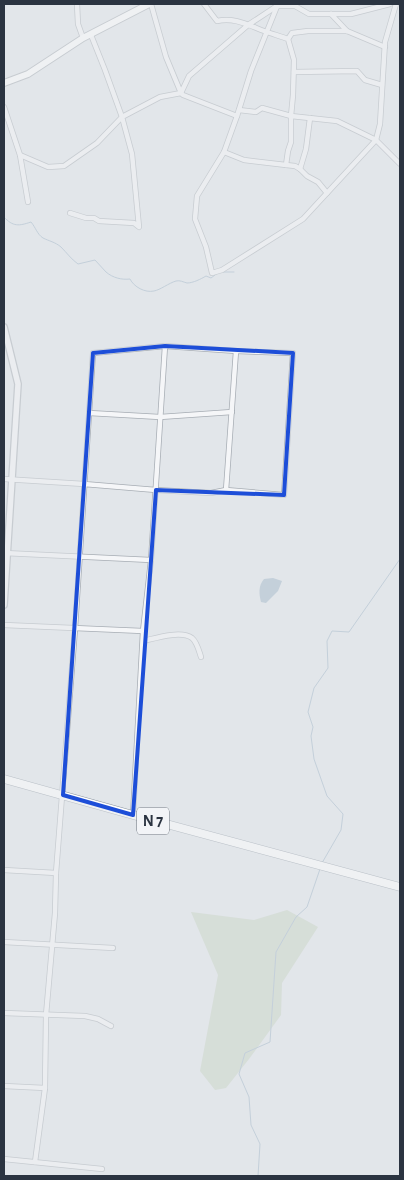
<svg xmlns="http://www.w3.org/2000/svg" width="404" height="1180" font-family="'Alegreya Sans',sans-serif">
<rect width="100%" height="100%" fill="#e2e6ea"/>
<polygon fill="#c8d4c4" points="287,910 318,927 282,983 281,1015 249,1059 226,1088 215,1090 200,1071 218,975 191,912 254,920"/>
<path fill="#9fb5c8" d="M273,578L282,581L278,591L266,603L261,602C259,594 258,586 264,579Z"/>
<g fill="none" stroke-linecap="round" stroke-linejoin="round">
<g stroke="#9fb5c8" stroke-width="1">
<path d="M4,217C13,227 19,226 31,222C36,228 37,234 43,238C49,241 55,242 61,247C67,253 71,259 78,264L95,260C99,264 102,268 106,272C113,278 122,280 130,279C134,287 145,293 154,291C160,290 169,283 176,281C180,280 183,282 187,283C193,283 201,279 206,276L211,278L219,272H234"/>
<polyline points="322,863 341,830 343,814 327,796 314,759 311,736 313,727 308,712 314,688 328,668 327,641 332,631 349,632 400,559"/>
<polyline points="258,1176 260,1144 251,1125 249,1097 239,1074 245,1053 270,1042 276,952 296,917 307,907 320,869"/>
</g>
<g stroke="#a7adb4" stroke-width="6">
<g id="minor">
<polyline points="77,4 78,24 83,38"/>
<polyline points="151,4 166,57 181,93 189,76 248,25 277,6 295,6 309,14 351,14 390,4"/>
<path d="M204,4L217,21C234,17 248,25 264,31C272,34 280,36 288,39L294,60L293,95L291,116V142L288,151L286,165L244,160L224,152"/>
<polyline points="396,4 385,42 380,124 376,140 400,164"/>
<polyline points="331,14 347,31"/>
<polyline points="288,39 292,33 308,31 347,31 385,47"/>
<polyline points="294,72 357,71 365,80 382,85"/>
<polyline points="4,107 20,155 28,202"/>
<polyline points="237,116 224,152 197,196 195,219 206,247 212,273 222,270 303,219 376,140 337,121 291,116 262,108 256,112 239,110"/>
<polyline points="20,155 48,167 64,166 97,143 122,117 105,70 91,35"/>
<polyline points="286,165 295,166 300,169 306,149 310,118"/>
<polyline points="300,169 307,176 318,182 327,193"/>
<polyline points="70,213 86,218 94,218 99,221 134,223 139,227 132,154 122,117 160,97 181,93 183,95 237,116 251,71 278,4"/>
<polyline points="89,413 160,417 232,412"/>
<polyline points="4,479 84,484 156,490 211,493 226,490 284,495 293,353 236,351 165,346 93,353 75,629 56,873 55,913 46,1015 45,1088 35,1162"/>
<polyline points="226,490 236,351"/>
<polyline points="4,553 151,560"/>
<polyline points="4,625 143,631"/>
<path d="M143,641C156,638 181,630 192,638C197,642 199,651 201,657"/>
<polyline points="133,815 143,631 151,560 165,346"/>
<polyline points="4,870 56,873"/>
<polyline points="4,942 113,948"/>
<polyline points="4,1013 85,1016 98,1019 111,1026"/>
<polyline points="4,1086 45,1088"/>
<polyline points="4,1159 102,1169"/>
</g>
</g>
<g stroke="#a7adb4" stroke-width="8">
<polyline id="tertiary" points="4,327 18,384 4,605"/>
</g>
<g stroke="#a7adb4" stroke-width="8">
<polyline id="secondary" points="4,83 28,74 83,38 149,4"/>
</g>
<g stroke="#8a94a0" stroke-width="9">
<polyline id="trunk" points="4,779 133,815 400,887"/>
</g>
<use href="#minor" stroke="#f5f6f8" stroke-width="4.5"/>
<use href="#tertiary" stroke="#f5f6f8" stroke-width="5.5"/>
<use href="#secondary" stroke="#fff" stroke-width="6"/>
<use href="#trunk" stroke="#fff" stroke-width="8"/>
</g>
<path d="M0 0H404V1180H0ZM165,346L293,353L284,495L156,490L133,815L63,795L93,353Z" fill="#e2e6ea" fill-opacity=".55" fill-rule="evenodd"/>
<path fill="none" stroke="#1d4ed8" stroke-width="4" stroke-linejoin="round" d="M165,346L293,353L284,495L156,490L133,815L63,795L93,353Z"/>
<g text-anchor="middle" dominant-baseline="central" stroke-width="4.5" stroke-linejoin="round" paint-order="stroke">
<rect fill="#f2f4f7" stroke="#676e78" stroke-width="1" x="137" y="807.5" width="32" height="27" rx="4"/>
<g font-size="16" font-weight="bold" fill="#2b3441">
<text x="153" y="821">N 7</text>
</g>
</g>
<rect width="404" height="1180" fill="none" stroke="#2b3441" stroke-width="10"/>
</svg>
